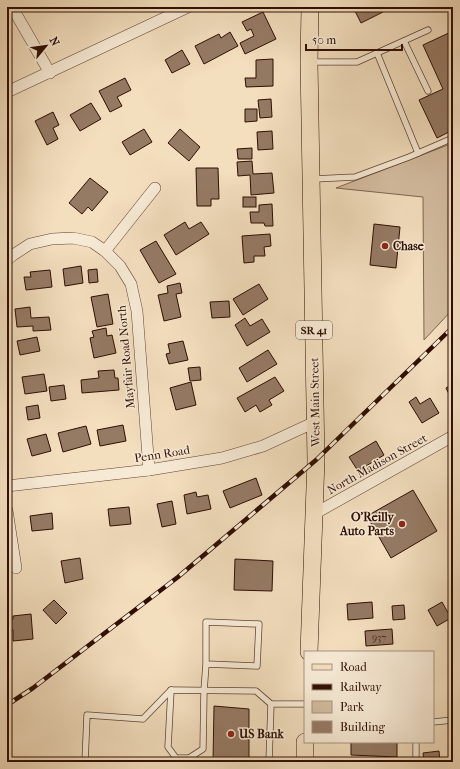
<svg xmlns="http://www.w3.org/2000/svg" width="460" height="769" font-family="'IM FELL French Canon',serif">
<rect width="100%" height="100%" fill="#f3debe"/>
<filter id="stains"><feTurbulence type="fractalNoise" baseFrequency=".005" numOctaves="4"/><feColorMatrix values="0 0 0 0 .2 0 0 0 0 .09 0 0 0 0 .02 0 0 0 .5 -.17"/></filter>
<radialGradient id="worn" r=".72"><stop offset=".6" stop-color="#630" stop-opacity="0"/><stop offset="1" stop-color="#630" stop-opacity=".3"/></radialGradient>
<polygon fill="#d2bb9e" stroke="#806450" points="453,143 453,309 424,340 423,197 336,188"/>
<g fill="#957a64" stroke="#2f0e03">
<polygon points="353,7 381,7 383,12 361,23"/>
<polygon points="263,12 276,39 245,54 240,43 254,36 251,29 247,31 242,22"/>
<polygon points="453,31 453,130 437,138 419,100 443,89 423,45"/>
<polygon points="230,32 238,46 204,64 195,46 219,34 221,38"/>
<polygon points="182,50 190,64 172,73 165,60"/>
<polygon points="273,59 273,86 246,87 245,78 256,78 256,60"/>
<polygon points="125,78 131,90 117,97 122,106 110,112 99,91"/>
<polygon points="271,99 272,117 260,118 258,100"/>
<polygon points="91,103 101,119 80,131 70,115"/>
<polygon points="245,109 257,109 257,121 245,122"/>
<polygon points="53,112 59,125 53,128 58,139 47,145 35,121"/>
<polygon points="144,129 152,142 130,155 122,142"/>
<polygon points="180,129 200,147 189,161 168,143"/>
<polygon points="272,131 273,149 258,150 257,132"/>
<polygon points="252,148 252,159 238,159 237,149"/>
<polygon points="252,161 253,174 272,173 274,193 251,195 250,175 238,176 237,162"/>
<polygon points="196,168 218,168 219,199 211,199 211,206 197,206"/>
<polygon points="90,178 108,192 92,211 88,207 82,214 69,203"/>
<rect x="243" y="197" width="13" height="10"/>
<polygon points="272,204 273,226 265,226 264,223 251,223 250,212 259,212 259,205"/>
<polygon points="185,222 189,229 201,222 209,234 176,255 164,235"/>
<polygon points="374,224 400,227 396,268 370,265"/>
<polygon points="270,234 271,246 264,247 265,256 254,256 254,262 244,263 242,236"/>
<polygon points="156,241 176,274 159,283 140,250"/>
<polygon points="81,266 83,283 65,286 63,269"/>
<polygon points="97,269 98,282 89,283 88,270"/>
<polygon points="50,270 52,287 26,290 24,277 31,277 30,272"/>
<polygon points="180,283 182,293 176,294 181,317 164,321 158,295 168,293 167,286"/>
<polygon points="259,284 268,299 243,315 233,299"/>
<polygon points="108,294 113,324 97,327 91,297"/>
<polygon points="229,301 230,317 212,318 210,302"/>
<polygon points="30,307 31,318 49,317 51,330 33,331 33,326 17,327 15,309"/>
<polygon points="245,318 250,326 262,319 270,332 247,346 235,325"/>
<polygon points="106,328 107,336 112,335 116,353 94,358 90,338 94,337 92,331"/>
<polygon points="37,337 40,351 20,355 17,341"/>
<polygon points="183,341 188,360 169,364 166,354 170,353 168,344"/>
<polygon points="268,350 277,364 247,382 239,368"/>
<polygon points="200,367 201,380 190,381 188,368"/>
<polygon points="114,370 115,378 118,378 119,390 82,393 81,380 99,378 98,371"/>
<polygon points="44,374 47,391 25,394 22,377"/>
<polygon points="275,377 284,391 269,400 272,405 260,412 256,405 245,412 237,398"/>
<polygon points="191,382 196,405 176,410 170,388"/>
<polygon points="453,384 453,402 446,388"/>
<polygon points="64,385 66,399 51,401 49,387"/>
<polygon points="416,397 420,404 430,398 439,413 422,423 409,402"/>
<polygon points="38,405 40,418 28,420 26,407"/>
<polygon points="123,425 126,441 100,446 97,430"/>
<polygon points="86,426 91,444 63,452 58,433"/>
<polygon points="46,434 51,451 32,456 27,439"/>
<polygon points="376,441 384,455 358,471 349,457"/>
<polygon points="256,478 262,495 230,508 223,491"/>
<polygon points="413,490 437,531 391,558 367,516"/>
<polygon points="196,492 197,497 208,495 211,509 187,514 184,495"/>
<polygon points="172,501 176,524 162,527 157,504"/>
<polygon points="129,507 131,524 110,526 108,509"/>
<polygon points="52,513 53,529 32,531 30,516"/>
<polygon points="80,558 83,579 65,583 61,561"/>
<polygon points="235,559 273,561 272,591 234,590"/>
<polygon points="54,600 67,613 56,624 43,610"/>
<polygon points="372,602 373,618 348,620 347,604"/>
<polygon points="442,602 451,618 437,626 428,610"/>
<polygon points="404,605 405,619 393,620 392,606"/>
<polygon points="31,614 33,639 13,641 13,630 7,630 7,620 13,619 13,616"/>
<polygon points="392,629 393,644 366,646 365,631"/>
<polygon points="214,706 249,709 249,760 237,759 237,762 211,762 213,761"/>
<polygon points="351,742 397,742 397,757 351,755"/>
<polygon points="439,751 440,762 424,762 423,753"/>
</g>
<g fill="none" stroke-linecap="round" stroke-linejoin="round">
<g stroke="#604232" stroke-width="7">
<g id="lane">
<polyline points="404,41 428,91"/>
<polyline points="377,53 418,153"/>
<polyline points="312,62 357,62 428,30"/>
<polyline points="314,179 355,177 409,157 453,138"/>
<polyline points="171,690 168,747 176,758 189,758 203,749 204,691 206,664 206,622 259,624 257,666 206,664"/>
<polyline points="433,722 453,720"/>
<polyline points="85,762 87,715 143,719 171,690 256,691 271,704 305,704"/>
<polyline points="269,762 271,704"/>
<polyline points="416,762 416,742"/>
</g>
</g>
<g stroke="#604232" stroke-width="12">
<g id="street">
<polyline points="12,7 50,73"/>
<polyline points="7,92 188,7"/>
<polyline points="105,251 155,188"/>
<polyline points="7,260 13,255 30,244 52,239 73,238 92,242 105,251 120,266 131,284 137,311 149,470"/>
<polyline points="7,486 149,470 222,458 263,446 315,422"/>
<polyline points="7,510 16,568"/>
<polyline points="314,514 453,436"/>
</g>
</g>
<g stroke="#2f0e03" stroke-width="18">
<g id="primary">
<polyline points="309,652 316,460 309,62 310,7"/>
<polyline points="305,762 305,742"/>
</g>
</g>
<use href="#lane" stroke="#f7ead5" stroke-width="5.5"/>
<use href="#street" stroke="#f7ead5" stroke-width="11"/>
<use href="#primary" stroke="#f3debe" stroke-width="17"/>
<g stroke="#2f0e03" stroke-width="4.5">
<polyline id="rail" points="7,705 33,688 178,577 316,460 453,327"/>
</g>
<use href="#rail" stroke="#f7ead5" stroke-width="3" stroke-dasharray="9" stroke-linecap="butt"/>
</g>
<g fill="#8f2418" stroke="#f7ead5" stroke-width="1.5">
<circle cx="385" cy="246" r="4"/>
<circle cx="402" cy="524" r="4"/>
<circle cx="231" cy="734" r="4"/>
</g>
<g text-anchor="middle" dominant-baseline="central" stroke-width="3" stroke-linejoin="round" paint-order="stroke">
<g font-size="10" fill="#48291b">
<text x="379" y="638">937</text>
</g>
<rect fill="#f7ead5" stroke="#6b5042" stroke-width="1" x="296" y="321" width="36" height="18" rx="3"/>
<g font-size="11" font-weight="bold" fill="#2f0e03">
<text x="314" y="330">SR 41</text>
</g>
<g font-size="12" font-weight="bold" fill="#2f0e03" stroke="#f7ead5" text-anchor="start">
<text x="393" y="246">Chase</text>
<text x="394" y="517" text-anchor="end">O'Reilly<tspan x="394" dy="14">Auto Parts</tspan></text>
<text x="239" y="734">US Bank</text>
</g>
<g font-size="12" fill="#2f0e03" stroke="#f7ead5">
<text transform="translate(126 357) rotate(-95)">Mayfair Road North</text>
<text transform="translate(315 402) rotate(-91)">West Main Street</text>
<text transform="translate(162 454) rotate(-9)">Penn Road</text>
<text transform="translate(377 464) rotate(-29)">North Madison Street</text>
</g>
</g>
<rect width="460" height="769" fill="none" stroke="#f3debe" stroke-width="24"/>
<rect x="8" y="8" width="444" height="753" fill="none" stroke="#2f0e03" stroke-width="2"/>
<rect x="12" y="12" width="436" height="745" fill="none" stroke="#2f0e03"/>
<rect x="304" y="651" width="130" height="92" fill="#f7ead5" stroke="#a79281"/>
<rect x="312" y="664" width="20" height="6" fill="#f3debe" stroke="#a79281"/>
<text x="340" y="671" font-size="12" fill="#2f0e03">Road</text>
<rect x="312" y="684" width="20" height="6" fill="#2f0e03" stroke="#a79281"/>
<text x="340" y="691" font-size="12" fill="#2f0e03">Railway</text>
<rect x="312" y="701" width="20" height="12" fill="#d2bb9e" stroke="#a79281"/>
<text x="340" y="711" font-size="12" fill="#2f0e03">Park</text>
<rect x="312" y="721" width="20" height="12" fill="#957a64" stroke="#a79281"/>
<text x="340" y="731" font-size="12" fill="#2f0e03">Building</text>
<g transform="translate(46 46) rotate(61)" stroke="#f7ead5" stroke-width="3" paint-order="stroke">
<path d="M0-3L7 15L0 10L-7 15Z" fill="#2f0e03"/>
<text y="-6" font-size="11" font-weight="bold" text-anchor="middle" fill="#2f0e03">N</text>
</g>
<path d="M306 44v6h96v-6" fill="none" stroke="#2f0e03" stroke-width="2"/>
<text x="312" y="44" font-size="12" fill="#2f0e03" stroke="#f7ead5" stroke-width="3" paint-order="stroke">50 m</text>
<rect width="100%" height="100%" filter="url(#stains)"/>
<rect width="100%" height="100%" fill="url(#worn)"/>
</svg>
